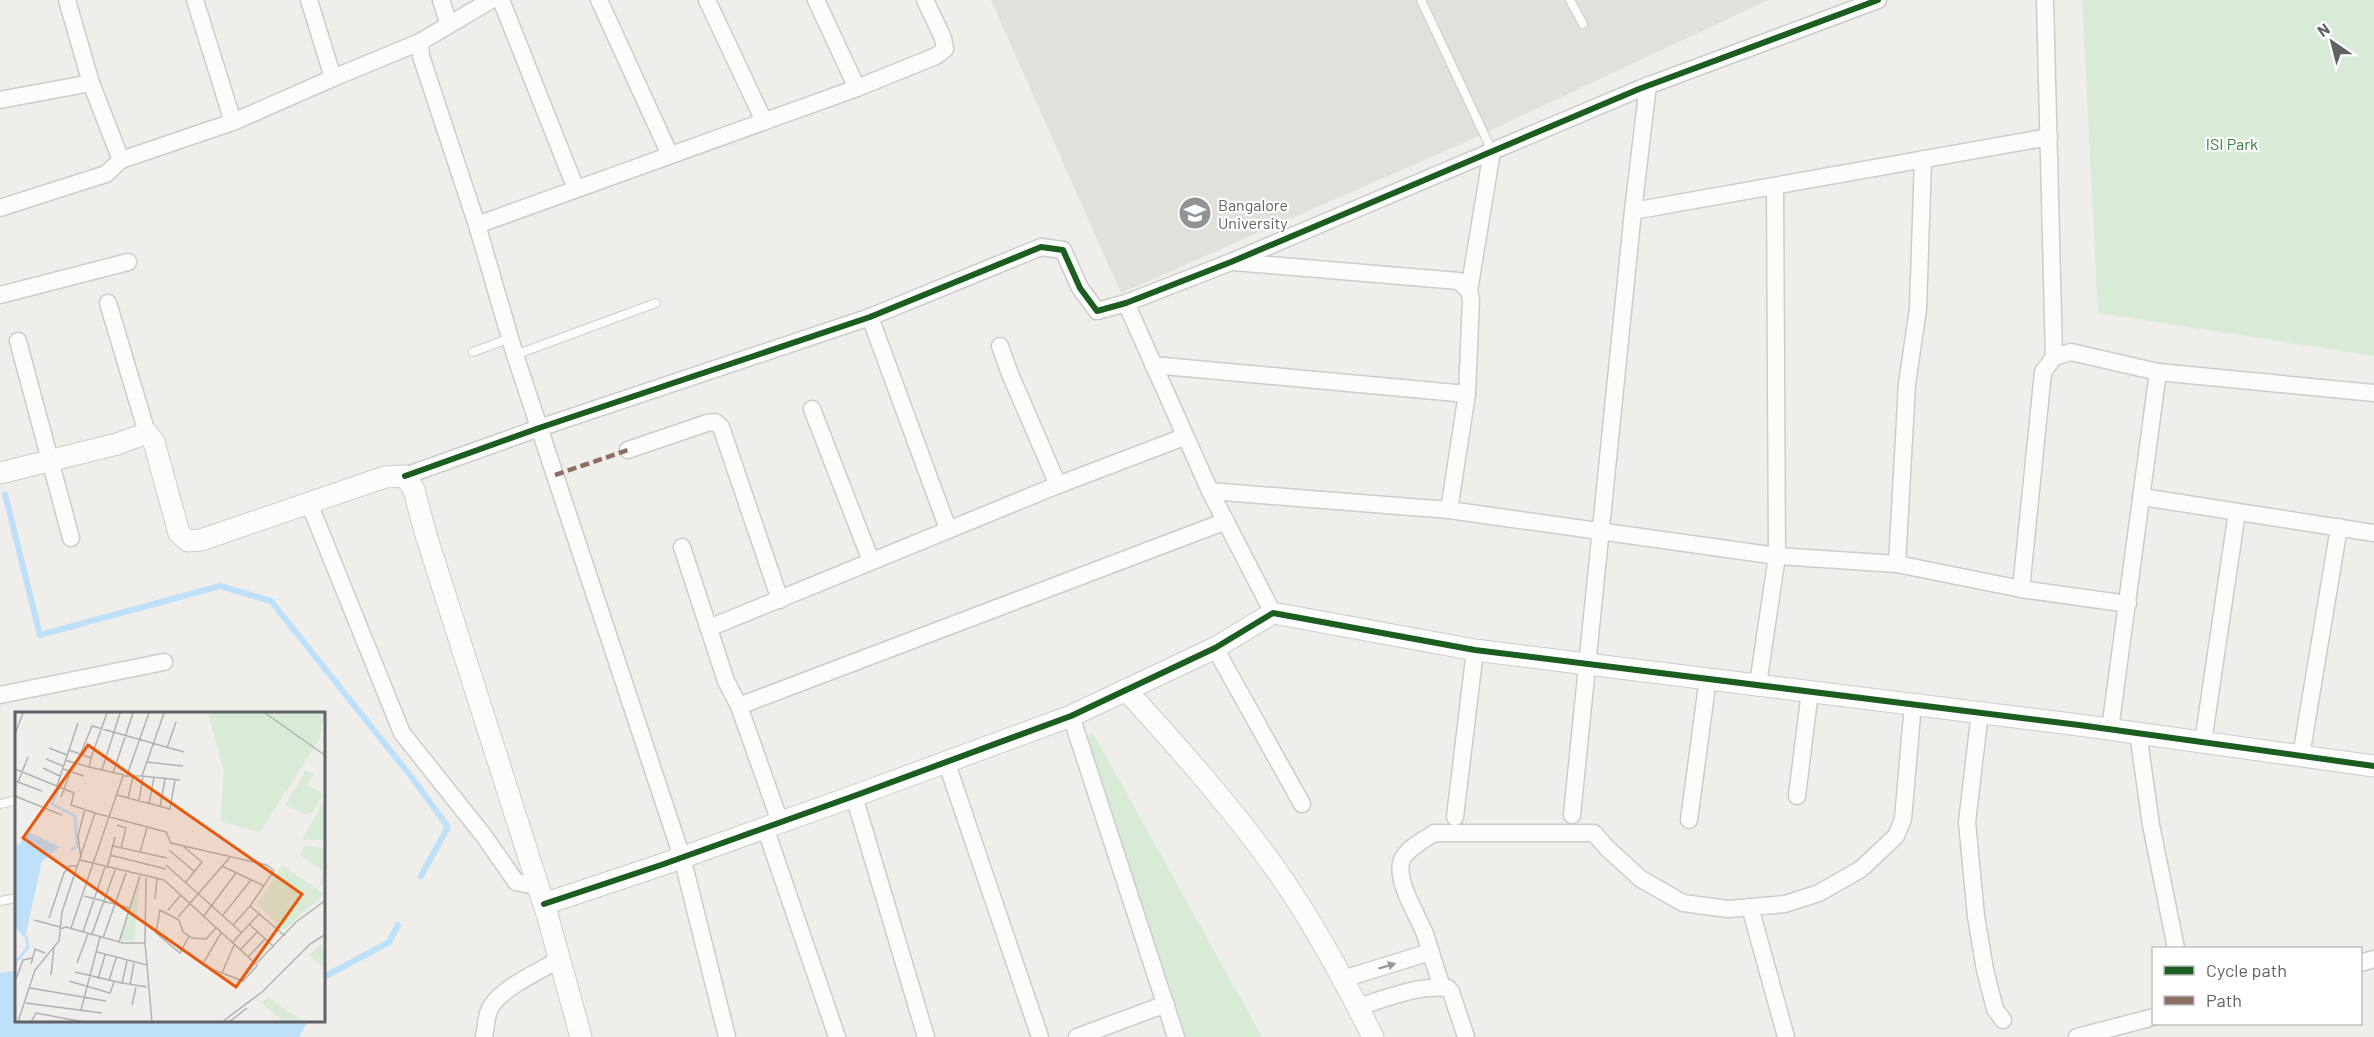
<svg xmlns="http://www.w3.org/2000/svg" width="2374" height="1037" font-family="Barlow,sans-serif">
<rect width="100%" height="100%" fill="#efeeea"/>
<polygon fill="#e2e0da" points="991,0 1768,0 1468,141 1121,293"/>
<g fill="#d8ebd6">
<polygon points="2082,0 2374,0 2374,356 2098,313"/>
<polygon points="1093,733 1262,1037 1169,1037 1082,737"/>
</g>
<polygon fill="#bfe0f9" points="16,970 16,1020 308,1021 299,1037 0,1037 0,973"/>
<g fill="none" stroke-linecap="round" stroke-linejoin="round">
<g stroke="#bfe0f9" stroke-width="6">
<polyline points="5,494 40,635 220,586 271,601 413,779 448,827 421,876"/>
<polyline points="324,977 389,942 398,925"/>
</g>
<g stroke="#cbcccc" stroke-width="10">
<g id="service">
<polyline points="1421,0 1492,151"/>
<polyline points="1570,0 1583,24"/>
<polyline points="473,352 510,338"/>
<polyline points="515,355 656,303"/>
<polyline points="0,804 16,800"/>
<polyline points="0,901 16,898"/>
</g>
</g>
<g stroke="#cbcccc" stroke-width="19">
<g id="minor">
<polyline points="67,0 91,83"/>
<polyline points="195,0 233,122"/>
<polyline points="309,0 333,78"/>
<polyline points="441,0 449,25"/>
<polyline points="491,0 420,42 421,56 477,225 515,355 682,857 727,1037"/>
<polyline points="501,0 576,189"/>
<polyline points="599,0 670,155"/>
<polyline points="707,0 764,121"/>
<polyline points="816,0 857,88"/>
<polyline points="2045,0 2054,357"/>
<polyline points="0,100 91,83 121,160 233,122 333,78 420,42"/>
<polyline points="0,208 106,174 121,160"/>
<polyline points="1633,211 2049,137"/>
<polyline points="477,225 857,88 936,56 945,49 943,38 925,0"/>
<polyline points="1234,262 1459,281 1469,291 1471,299 1467,394 1449,510"/>
<polyline points="1469,291 1492,151"/>
<polyline points="0,295 128,262"/>
<polyline points="108,303 147,433"/>
<polyline points="1126,303 1210,491 1273,613"/>
<polyline points="870,317 948,529"/>
<polyline points="18,341 71,538"/>
<polyline points="1000,346 1010,374 1058,485"/>
<polyline points="1153,365 1467,394"/>
<polyline points="812,409 871,561"/>
<polyline points="628,450 707,423 715,422 721,427 780,600"/>
<polyline points="405,476 539,428 870,317 1041,247 1063,250 1080,288 1097,311 1126,303 1231,262 1639,89 1878,0"/>
<polyline points="1210,491 1449,510 1777,556 1897,564 2021,589 2128,604"/>
<polyline points="2142,497 2374,533"/>
<polyline points="309,503 402,733 484,836 516,882 539,887"/>
<polyline points="682,547 726,681 739,706 780,822"/>
<polyline points="1897,564 1907,384 1918,309 1923,159"/>
<polyline points="2021,589 2043,372 2054,357 2071,352 2158,372 2374,393"/>
<polyline points="709,628 1058,485 1184,437"/>
<polyline points="1215,648 1302,804"/>
<polyline points="1758,684 1777,556 1775,186"/>
<polyline points="0,695 164,662"/>
<polyline points="739,706 1226,521"/>
<polyline points="1980,712 1967,822 1976,916 1985,970 1995,1009 2003,1020"/>
<polyline points="1071,716 1176,1037"/>
<polyline points="2110,729 2158,372"/>
<polyline points="2138,733 2151,825 2176,948"/>
<polyline points="2203,742 2237,512"/>
<polyline points="2301,756 2339,527"/>
<polyline points="946,761 1040,1037"/>
<polyline points="854,796 926,1037"/>
<polyline points="1797,796 1810,691"/>
<polyline points="1572,815 1633,211 1648,85"/>
<polyline points="1455,817 1475,650"/>
<polyline points="1689,820 1708,678"/>
<polyline points="765,827 837,1037"/>
<polyline points="1750,907 1786,1037"/>
<polyline points="2360,963 2374,959"/>
<polyline points="1343,979 1430,952"/>
<path d="M1442,987C1436,970 1431,952 1425,934C1418,916 1394,879 1402,860C1407,848 1424,840 1434,833H1594L1607,848L1641,879L1683,903L1728,909L1785,904L1819,893L1861,869L1896,836L1903,819L1913,704"/>
<path d="M1358,1007C1387,998 1417,985 1448,988L1451,992L1466,1037"/>
<path d="M484,1037C486,1027 486,1013 492,1005C505,986 540,971 560,959"/>
<polyline points="1077,1037 1166,1004"/>
<polyline points="2077,1037 2154,1017"/>
</g>
</g>
<g stroke="#cbcccc" stroke-width="23">
<g id="tertiary">
<polyline points="0,473 117,444 147,433 154,442 179,533 188,541 201,540 385,477 405,476 414,490 426,535 547,914 581,1037"/>
<path d="M1126,690C1177,746 1228,803 1272,864C1311,918 1343,978 1373,1037"/>
<polyline points="544,904 661,865 854,796 1071,716 1215,648 1273,613 1475,650 2079,725 2374,766"/>
</g>
</g>
<use href="#service" stroke="#fdfcfc" stroke-width="8"/>
<use href="#minor" stroke="#fdfcfc" stroke-width="16"/>
<use href="#tertiary" stroke="#fdfcfc" stroke-width="21"/>
<polyline stroke="#8d6e63" stroke-width="4.5" stroke-dasharray="9 4.5" stroke-linecap="butt" points="555,475 628,450"/>
<g stroke="#fff" stroke-width="10">
<g id="cycleway">
<polyline points="405,476 539,428 870,317 1041,247 1063,250 1080,288 1097,311 1126,303 1231,262 1639,89 1878,0"/>
<polyline points="544,904 661,865 854,796 1071,716 1215,648 1273,613 1475,650 2079,725 2374,766"/>
</g>
</g>
<use href="#cycleway" stroke="#1b5e20" stroke-width="6"/>
</g>
<defs><path id="oneway-solid" d="M-6-.8H1V-3.2L6.5 0L1 3.2V.8H-6Z" transform="scale(1.5)"/></defs>
<use fill="#96999c" href="#oneway-solid" transform="translate(1387 966) rotate(-17)"/>
<defs>
<g id="university-disc" transform="scale(1.725)"><circle r="9.5" fill="#919496" stroke="#fff"/><path d="M0-5L7-2L0 1L-7-2ZM-4 1L0 2.5L4 1V4Q0 6-4 4Z" fill="#fff"/></g>
</defs>
<g fill-rule="evenodd">
<use href="#university-disc" x="1195" y="213"/>
</g>
<g text-anchor="middle" dominant-baseline="central" stroke-width="4.5" stroke-linejoin="round" paint-order="stroke">
<g font-size="16" fill="#348238" stroke="#fff">
<text x="2232" y="143">ISI Park</text>
</g>
<g font-size="16" fill="#5f6368" stroke="#fff" text-anchor="start">
<text x="1218" y="204">Bangalore<tspan x="1218" dy="18">University</tspan></text>
</g>
</g>
<g transform="translate(15 712)">
<rect width="310" height="310" fill="#efeeea"/>
<path d="M193,1H310L304,28L245,120L205,109L209,60ZM291,58L299,62L292,73L308,82L298,100L289,102L270,93ZM310,87V128H287ZM290,133L310,137V176L305,172L308,160L285,143ZM267,153L309,182L269,218L242,193ZM125,167L119,229H108L104,227ZM307,231L310,244V257L294,243ZM254,285L265,294L287,308L269,310L246,291Z" fill="#d8ebd6"/>
<path d="M11,119L45,135L27,149L10,226L0,215V134L5,132Z" fill="#bfe0f9"/>
<path fill="none" stroke="#bfe0f9" stroke-width="3" d="M43,77L37,92L60,104L62,135L56,138M0,251L13,235L11,224"/>
<path fill="none" stroke="#b1b2b2" stroke-width="1.5" d="M250,1L311,44M0,22L8,1M34,36L52,43M152,36L161,10M54,38L63,11M66,41L77,14L169,40M76,46L92,1M31,47L48,54M50,48L74,55M131,50L168,54M28,56L45,64M0,57L59,81L56,93L80,101L47,200L44,229L20,258L3,310M48,57L69,64M87,58L105,1M98,61L118,1M112,63L134,1M127,64L165,68M0,69L27,79M3,70L13,45M42,74L54,38L76,46L74,55L109,63M102,83L155,97L160,68M0,84L47,103M46,85L54,64M113,86L118,64M124,89L128,64M134,92L139,65M145,95L150,67M80,101L151,120L156,131L252,153L259,159L235,194M102,113L111,116L106,136M98,134L152,146M169,135L187,150L171,170M154,138L180,160M125,140L132,116M95,143L151,157M66,146L63,124L70,97M65,148L149,168L241,252L281,210L311,188M151,153L227,221M207,154L249,174M92,156L100,125M131,166L130,231L137,310M69,184L115,196M140,187L142,167M153,198L165,184M208,203L236,168M163,205L216,144M188,205L221,161M34,206L49,161L54,154H62M19,208L45,215M234,212L259,235M218,213L235,194L270,224M56,216L108,64H127L149,1M45,217L51,215L108,231H130M68,220L90,155M77,222L100,158M174,224L165,241L141,221L145,198L164,208L168,220L177,226L191,227L201,216M88,226L111,161M104,230L125,164M217,231L244,202M225,238L242,220M82,240L132,253M233,245L250,227M189,250L206,221M62,251L73,222M16,252L20,237L30,241M194,256L228,269L243,253M60,260L107,271L112,249M207,261L219,233M36,263L39,236M1,267L8,248L17,246M83,267L90,243M54,269L95,281L99,270M94,269L101,246M107,271L132,275M115,273L119,251M15,276L91,289M11,291L87,301M117,293L121,275M66,298L85,225M16,310L21,301L69,310M207,310L247,280L295,232L311,222M214,310L232,296"/>
<path fill="#e8590c" fill-opacity="0.15" stroke="#e8590c" stroke-width="3" d="M73,33L287,182L221,275L8,126Z"/>
<rect width="310" height="310" fill="none" stroke="#5f6368" stroke-width="3"/>
</g>
<rect x="2152" y="947" width="210" height="78" fill="#ffffff" stroke="#bfc1c3" stroke-width="1.5"/>
<rect x="2164" y="966" width="30" height="9" fill="#1b5e20" stroke="#bfc1c3" stroke-width="1.5"/>
<text x="2206" y="977" font-size="18" fill="#5f6368">Cycle path</text>
<rect x="2164" y="996" width="30" height="9" fill="#8d6e63" stroke="#bfc1c3" stroke-width="1.5"/>
<text x="2206" y="1007" font-size="18" fill="#5f6368">Path</text>
<g transform="translate(2332 42) rotate(325)" stroke="#ffffff" stroke-width="4.5" paint-order="stroke">
<path d="M0-4.5L10 22L0 15L-10 22Z" fill="#5f6368"/>
<text y="-9" font-size="16" font-weight="bold" text-anchor="middle" fill="#5f6368">N</text>
</g>
</svg>
